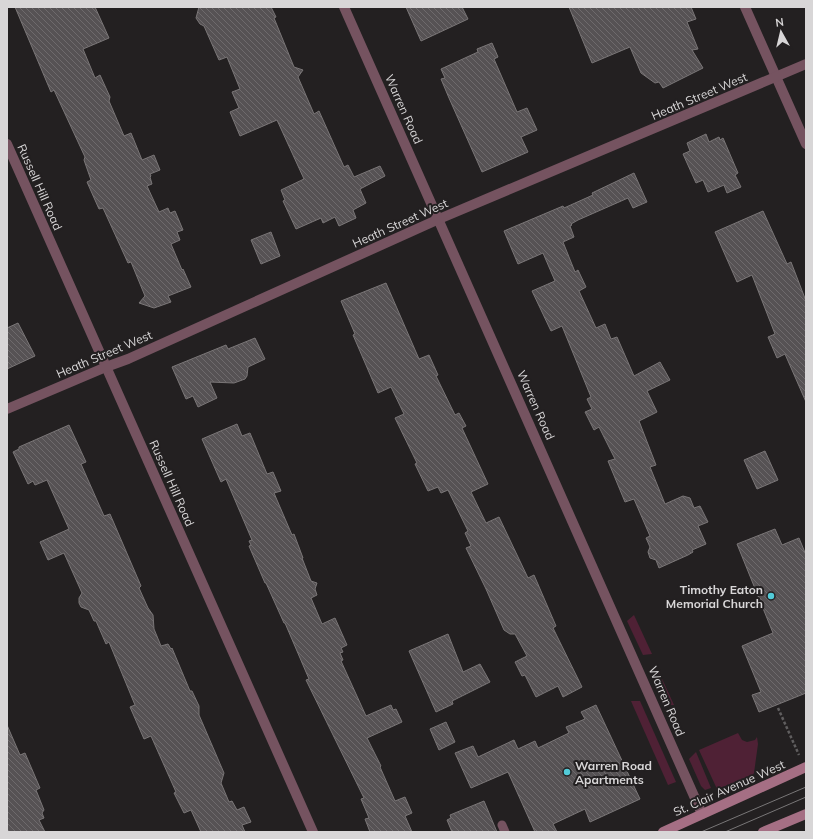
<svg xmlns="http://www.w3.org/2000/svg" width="813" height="839" font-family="Mulish,sans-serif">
<defs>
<pattern id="building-back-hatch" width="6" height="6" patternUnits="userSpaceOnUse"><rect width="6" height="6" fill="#565254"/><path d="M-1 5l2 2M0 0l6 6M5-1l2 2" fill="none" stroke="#6e6a6c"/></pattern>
</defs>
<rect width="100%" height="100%" fill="#232021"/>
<g fill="#4f2135">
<polygon points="634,615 652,654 643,655 627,621"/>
<polygon points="658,670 674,705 665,705 652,675"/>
<polygon points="631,701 640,701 676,782 668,785"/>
<polygon points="738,733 742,740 747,742 755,740 757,737 758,744 754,773 752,776 717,789 699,750"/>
<polygon points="696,752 711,788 705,790 701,786 689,759"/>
</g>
<g fill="url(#building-back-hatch)" stroke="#7a7677">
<polygon points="15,7 95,7 109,38 83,49 95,78 100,75 110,97 109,101 124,136 131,133 142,160 154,155 160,170 150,174 151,176 150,177 152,184 147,186 159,212 168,208 170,213 175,211 183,230 177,232 180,240 171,244 182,270 183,269 191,287 168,296 171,302 154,308 139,303 145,296 131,262 128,263 103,208 99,209 87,182 91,180 84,160 85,157 54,90 51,92"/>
<polygon points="199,7 271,7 276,17 274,18 294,67 303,70 298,77 314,114 319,111 344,167 348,165 354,177 380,166 385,176 360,189 366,203 353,210 356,218 339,226 335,217 323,223 321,218 296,229 283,201 285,200 281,190 304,179 277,120 240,136 230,112 239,108 232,92 240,89 227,57 219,60 204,26 200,24 196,18"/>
<polygon points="406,7 462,7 468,19 421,41"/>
<polygon points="569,7 691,7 696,19 687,22 698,49 692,50 703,68 663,88 659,82 655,83 641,73 630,47 592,63"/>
<polygon points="492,43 498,57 494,59 517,112 527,108 537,130 521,137 528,152 482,172 449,98 441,79 445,78 441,69 478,52 477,49"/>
<polygon points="706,134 709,142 719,137 720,140 723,138 738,173 735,175 741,187 727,193 724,185 708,192 703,180 696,183 683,154 690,151 687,143"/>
<polygon points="634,173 647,202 633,208 628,198 578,220 571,224 572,225 570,226 574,237 563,242 575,272 578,270 586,287 579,291 596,328 605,324 611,339 617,337 634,376 660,362 670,380 647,391 657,412 639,421 656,465 650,467 665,504 683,496 690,498 694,508 700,506 708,522 698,526 706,544 692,550 693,552 688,555 659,568 656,560 650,558 648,552 650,547 646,538 650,536 634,499 625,502 608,461 615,459 599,427 594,430 585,412 592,409 587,399 591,397 562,326 551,331 532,291 555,281 543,253 518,264 504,231 563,206 564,208 593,195 592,193"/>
<polygon points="763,211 787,264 791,262 806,301 806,402 785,354 777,358 768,337 775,334 752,275 737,282 715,232"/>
<polygon points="271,232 280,256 261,264 251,240"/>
<polygon points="386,283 419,359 429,355 438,375 436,376 455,415 459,413 466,426 462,428 488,484 471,492 486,523 499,517 528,578 534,575 556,626 553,628 582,687 563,697 558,686 536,697 525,675 522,676 515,662 527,656 515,634 510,634 504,630 486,589 466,548 471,546 465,533 468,531 448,490 441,493 438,487 428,491 415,464 417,463 395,418 404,414 391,387 378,393 353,335 355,334 341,301"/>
<polygon points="18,323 35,356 7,369 7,328"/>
<polygon points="255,338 265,359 248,367 247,376 245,379 234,383 210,382 217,398 198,407 193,396 186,399 172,367 226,345 228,349"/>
<polygon points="237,424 242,436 250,433 267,474 273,472 281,491 274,493 292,535 294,534 303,558 302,558 311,581 317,583 315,589 317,595 311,598 322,624 335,618 347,645 341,648 343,652 340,653 343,660 341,661 366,716 391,705 393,710 396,709 402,722 367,738 381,766 380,767 395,801 405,797 412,813 405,816 412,832 370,832 365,819 369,818 361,799 364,798 306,680 309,679 285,623 284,623 266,583 265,583 249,546 251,545 249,541 252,540 226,479 221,482 202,439"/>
<polygon points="69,425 86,462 81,464 104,516 110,514 141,586 139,588 148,608 153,615 154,629 161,646 168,644 171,649 172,648 190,691 192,691 199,706 199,715 224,773 221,783 229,802 232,801 237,810 244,807 251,822 242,825 245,832 201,832 191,810 184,813 174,793 176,792 151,736 144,739 130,707 135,705 109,642 106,644 96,621 94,621 89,610 81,607 79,603 79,598 82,593 64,553 48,560 40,542 69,529 47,480 35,485 33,481 28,484 13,452 19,449 19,447"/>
<polygon points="765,451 778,480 757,489 744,460"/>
<polygon points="775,529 782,545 799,538 806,555 806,693 759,712 752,695 761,692 742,646 773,633 737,544"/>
<polygon points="448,634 463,672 480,664 490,682 452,701 453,704 436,712 409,651"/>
<polygon points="596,705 640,799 590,822 585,809 553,824 557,832 535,832 508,772 471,788 455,753 473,746 478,757 514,740 518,749 535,741 538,748 569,733 566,727 585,719 581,712"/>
<polygon points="446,722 455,742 439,750 430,729"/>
<polygon points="7,725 20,755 25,753 40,788 36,790 44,810 42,813 44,818 39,820 45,832 7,832"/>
<polygon points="484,801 497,832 452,832 447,820 451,818 450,815"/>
</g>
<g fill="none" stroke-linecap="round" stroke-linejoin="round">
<polyline stroke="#605e5f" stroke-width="2.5" stroke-dasharray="3 2" stroke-linecap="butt" points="778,708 799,755"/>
<polyline stroke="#755360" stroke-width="9" points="502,825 505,832"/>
<g stroke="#755360" stroke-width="10">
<polyline points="344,7 702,814"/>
<polyline points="745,7 806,144"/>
<polyline points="7,144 313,832"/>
<polyline points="7,409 106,367 128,359 439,219 806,64"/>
</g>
<g stroke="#a56f84" stroke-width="10">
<polyline points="663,832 806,767"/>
<polyline points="763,832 806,814"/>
</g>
<g stroke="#787677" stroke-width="1">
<polyline points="701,832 806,787"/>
<polyline points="725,832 806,797"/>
</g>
</g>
<g fill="#52cbd8" stroke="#232021" stroke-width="1.5">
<circle cx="771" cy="596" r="4"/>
<circle cx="567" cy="772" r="4"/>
</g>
<g text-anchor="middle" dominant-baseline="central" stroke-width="4" stroke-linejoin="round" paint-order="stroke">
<g font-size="12" fill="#d8d6d7" stroke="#232021">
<text transform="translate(699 96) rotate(-23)">Heath Street West</text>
<text transform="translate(404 109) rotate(66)">Warren Road</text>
<text transform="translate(40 187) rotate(66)">Russell Hill Road</text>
<text transform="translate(400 223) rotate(-24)">Heath Street West</text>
<text transform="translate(104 354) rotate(-23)">Heath Street West</text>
<text transform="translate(536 405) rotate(66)">Warren Road</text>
<text transform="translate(172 483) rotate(66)">Russell Hill Road</text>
<text transform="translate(667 701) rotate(67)">Warren Road</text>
<text transform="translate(729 788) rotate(-24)">St. Clair Avenue West</text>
</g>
<g font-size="12" font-weight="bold" fill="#d8d6d7" stroke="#232021" text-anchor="end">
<text x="763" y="589">Timothy Eaton<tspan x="763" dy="14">Memorial Church</tspan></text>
<text x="575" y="765" text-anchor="start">Warren Road<tspan x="575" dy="14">Apartments</tspan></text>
</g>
</g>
<rect width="813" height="839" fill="none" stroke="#d8d6d7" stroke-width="16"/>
<g transform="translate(781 32) rotate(352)" stroke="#232021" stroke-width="3" paint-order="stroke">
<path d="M0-3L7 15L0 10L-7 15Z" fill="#d8d6d7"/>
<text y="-6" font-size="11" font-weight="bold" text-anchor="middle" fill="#d8d6d7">N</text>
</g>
</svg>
